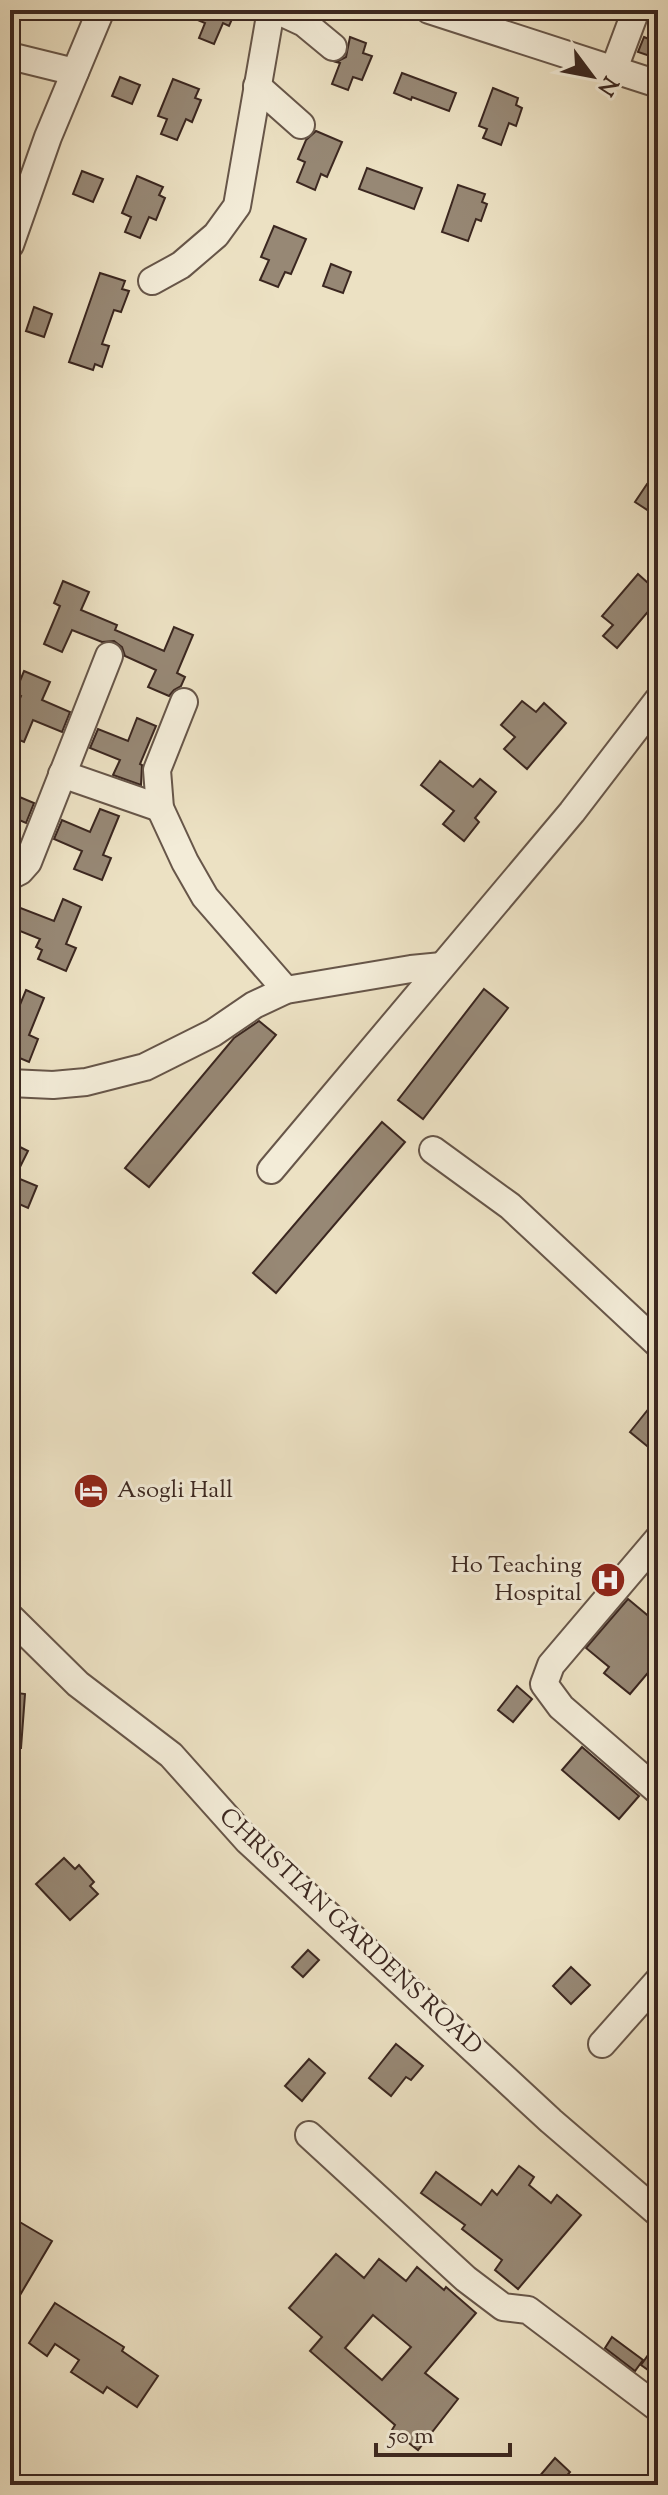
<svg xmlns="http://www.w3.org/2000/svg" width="668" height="2495" font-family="'Sorts Mill Goudy',serif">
<rect width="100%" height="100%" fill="#ece1c3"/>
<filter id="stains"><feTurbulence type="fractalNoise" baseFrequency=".0025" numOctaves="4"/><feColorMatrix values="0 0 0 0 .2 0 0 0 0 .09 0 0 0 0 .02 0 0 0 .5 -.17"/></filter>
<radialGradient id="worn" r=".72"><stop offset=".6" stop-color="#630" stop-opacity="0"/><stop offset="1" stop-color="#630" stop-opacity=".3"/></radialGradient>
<g fill="#978875" stroke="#3b2720" stroke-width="2" fill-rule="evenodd">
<polygon points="174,10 236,10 229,26 223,23 214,44 199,38 205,23"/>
<polygon points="350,37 366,43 363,53 372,56 362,80 353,77 348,90 332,84 340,63 336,62 346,57"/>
<polygon points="644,37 656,42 650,56 638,52"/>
<polygon points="402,73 456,93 449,111 412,97 411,100 394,93"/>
<polygon points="120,77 140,85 132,104 112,96"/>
<polygon points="173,79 199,89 195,98 201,100 192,122 186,119 177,140 161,134 167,119 158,116"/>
<polygon points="493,88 518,98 516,105 522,108 516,126 509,123 501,145 483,138 487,129 479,126"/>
<polygon points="316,131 342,142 327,177 321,174 315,190 297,182 305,162 298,159 306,140"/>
<polygon points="367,168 422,188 414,209 359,189"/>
<polygon points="82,171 103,179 93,202 73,194"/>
<polygon points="137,176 163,187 159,195 165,198 156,220 149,217 140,238 125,232 131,217 122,213"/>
<polygon points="458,185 485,194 482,202 487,204 481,221 476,219 468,241 442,232"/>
<polygon points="274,226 306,239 291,274 285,272 278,287 260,280 269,260 261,257"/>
<polygon points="331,264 351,272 343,293 323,286"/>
<polygon points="100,273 125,281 122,289 129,291 121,312 114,310 102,344 109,346 102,367 95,364 93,370 69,362"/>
<polygon points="34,307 52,314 44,337 26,331"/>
<polygon points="647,484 658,491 658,504 652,513 635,502"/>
<polygon points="638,574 658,592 658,600 617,648 603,636 613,625 602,616"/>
<polygon points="63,581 89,592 81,610 117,625 115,630 164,651 174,627 193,635 177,673 185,677 181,686 174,690 169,696 148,687 156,670 125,656 122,647 114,641 102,642 72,630 62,652 44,644 60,606 54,603"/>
<polygon points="24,671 50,682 42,700 70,712 62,732 33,720 24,742 10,736 10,722 21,696 15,693"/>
<polygon points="522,701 536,712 544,703 566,723 527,769 504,749 515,737 501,725"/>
<polygon points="137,718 156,726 140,764 142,765 141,785 113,775 120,760 90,748 98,729 128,741"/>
<polygon points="440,761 473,787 480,779 496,792 475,818 479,822 464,841 443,824 454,811 421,785"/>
<polygon points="10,793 34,803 26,823 10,816"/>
<polygon points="100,809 119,816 103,855 111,858 102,880 74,869 82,851 54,839 62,820 90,832"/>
<polygon points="63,899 81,907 66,944 76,948 66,971 38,959 42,950 36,947 40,939 10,927 18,907 54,921"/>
<polygon points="484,989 508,1008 423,1119 398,1100"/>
<polygon points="26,990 44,998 29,1035 38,1039 29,1062 10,1054 10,1009 17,1012"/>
<polygon points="259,1021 276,1035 149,1187 125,1168 234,1038"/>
<polygon points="382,1122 405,1142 276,1293 253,1273"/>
<polygon points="10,1142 28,1151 15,1177 37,1186 28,1208 10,1200"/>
<polygon points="658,1397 658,1455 630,1432"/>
<polygon points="628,1599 658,1624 658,1661 630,1694 604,1673 609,1667 586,1648"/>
<polygon points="517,1686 532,1699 513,1722 498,1710"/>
<polygon points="10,1692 25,1694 21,1748 10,1748"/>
<polygon points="582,1747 639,1796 619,1819 562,1770"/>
<polygon points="64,1858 75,1869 79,1865 94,1882 90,1886 98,1894 70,1920 36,1884"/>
<polygon points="308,1950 319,1960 303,1977 292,1967"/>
<polygon points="571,1967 590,1985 571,2004 553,1986"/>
<polygon points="396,2044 423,2066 411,2080 406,2077 391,2096 369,2078"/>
<polygon points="309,2059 325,2073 302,2101 285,2086"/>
<polygon points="519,2166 534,2177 529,2185 551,2203 557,2195 581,2215 518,2289 495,2270 502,2260 462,2229 465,2225 421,2193 436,2172 481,2205 492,2190 497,2195"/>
<polygon points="18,2221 52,2241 10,2312 10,2234"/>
<path d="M336,2254L364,2278L379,2259L406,2281L417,2267L444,2290L446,2287L476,2313L425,2373L458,2399L418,2450L392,2430L395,2425L310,2351L322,2337L289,2308ZM373,2315L411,2347L382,2380L345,2348Z"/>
<polygon points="55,2303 124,2347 122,2351 158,2376 137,2407 107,2387 103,2393 71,2372 79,2360 55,2344 47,2356 29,2343"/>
<polygon points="612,2337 643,2360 635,2371 605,2348"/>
<polygon points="658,2341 658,2377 641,2365"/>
<polygon points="555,2458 570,2472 559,2485 532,2485"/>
</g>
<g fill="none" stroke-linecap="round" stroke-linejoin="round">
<g stroke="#675649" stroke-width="30">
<g id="minor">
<polyline points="276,10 304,23 333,47"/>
<polyline points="429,10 658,84"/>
<polyline points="10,56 75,72"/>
<polyline points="614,69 636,10"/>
<polyline points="257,86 301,125"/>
<polyline points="10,245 48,137 101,10"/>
<polyline points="152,281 181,265 216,235 237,206 271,10"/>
<polyline points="184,702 157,770 160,808 185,862 205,897 286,990"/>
<polyline points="62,774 160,808"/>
<polyline points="10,876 20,871 28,862 109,656"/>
<polyline points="10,1083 53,1085 86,1082 145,1067 213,1033 254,1005 286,990 411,969 442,966"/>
<polyline points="433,1150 510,1206 658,1344"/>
<polyline points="271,1170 572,812 658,700"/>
<polyline points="658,1539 551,1665 544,1684 561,1707 658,1791"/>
<polyline points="10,1617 78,1684 171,1755 248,1841 551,2121 658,2213"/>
<polyline points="602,2044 658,1981"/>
<polyline points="309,2135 466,2279 503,2307 528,2310 658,2408"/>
</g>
</g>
<use href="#minor" stroke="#f3ecd8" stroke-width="26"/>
</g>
<defs>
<g id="hotel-disc" transform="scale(1.8)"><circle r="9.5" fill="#8f2418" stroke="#f3ecd8"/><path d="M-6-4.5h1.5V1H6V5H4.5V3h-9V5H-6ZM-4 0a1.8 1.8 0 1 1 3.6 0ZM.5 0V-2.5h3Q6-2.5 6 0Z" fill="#fff"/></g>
<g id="hospital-disc" transform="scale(1.8)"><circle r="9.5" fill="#8f2418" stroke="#f3ecd8"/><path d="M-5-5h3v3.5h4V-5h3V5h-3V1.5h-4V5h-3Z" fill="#fff"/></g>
</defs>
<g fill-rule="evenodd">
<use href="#hotel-disc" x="91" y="1491"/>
<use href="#hospital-disc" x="608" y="1580"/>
</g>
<g text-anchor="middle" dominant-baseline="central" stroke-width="6" stroke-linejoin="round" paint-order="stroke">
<g font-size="24" fill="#3b2720" stroke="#f3ecd8" text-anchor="start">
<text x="117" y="1491">Asogli Hall</text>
<text x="582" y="1566" text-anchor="end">Ho Teaching<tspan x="582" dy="28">Hospital</tspan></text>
</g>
<g font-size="24" fill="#3b2720" stroke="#f3ecd8">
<text transform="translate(350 1932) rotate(43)">CHRISTIAN GARDENS ROAD</text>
</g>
</g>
<rect width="668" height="2495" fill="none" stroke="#ece1c3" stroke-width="40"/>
<rect x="12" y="12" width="644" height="2471" fill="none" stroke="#3b2720" stroke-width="4"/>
<rect x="20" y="20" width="628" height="2455" fill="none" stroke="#3b2720" stroke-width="2"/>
<g transform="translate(592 76) rotate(122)" stroke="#f3ecd8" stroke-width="6" paint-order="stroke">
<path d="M0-6L14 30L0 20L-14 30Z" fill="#3b2720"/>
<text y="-12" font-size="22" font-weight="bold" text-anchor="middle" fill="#3b2720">N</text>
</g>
<path d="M376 2443v12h134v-12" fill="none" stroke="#3b2720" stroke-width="4"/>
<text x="388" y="2443" font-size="24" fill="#3b2720" stroke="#f3ecd8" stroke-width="6" paint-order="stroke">50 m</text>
<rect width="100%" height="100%" filter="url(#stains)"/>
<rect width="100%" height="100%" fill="url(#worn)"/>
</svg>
